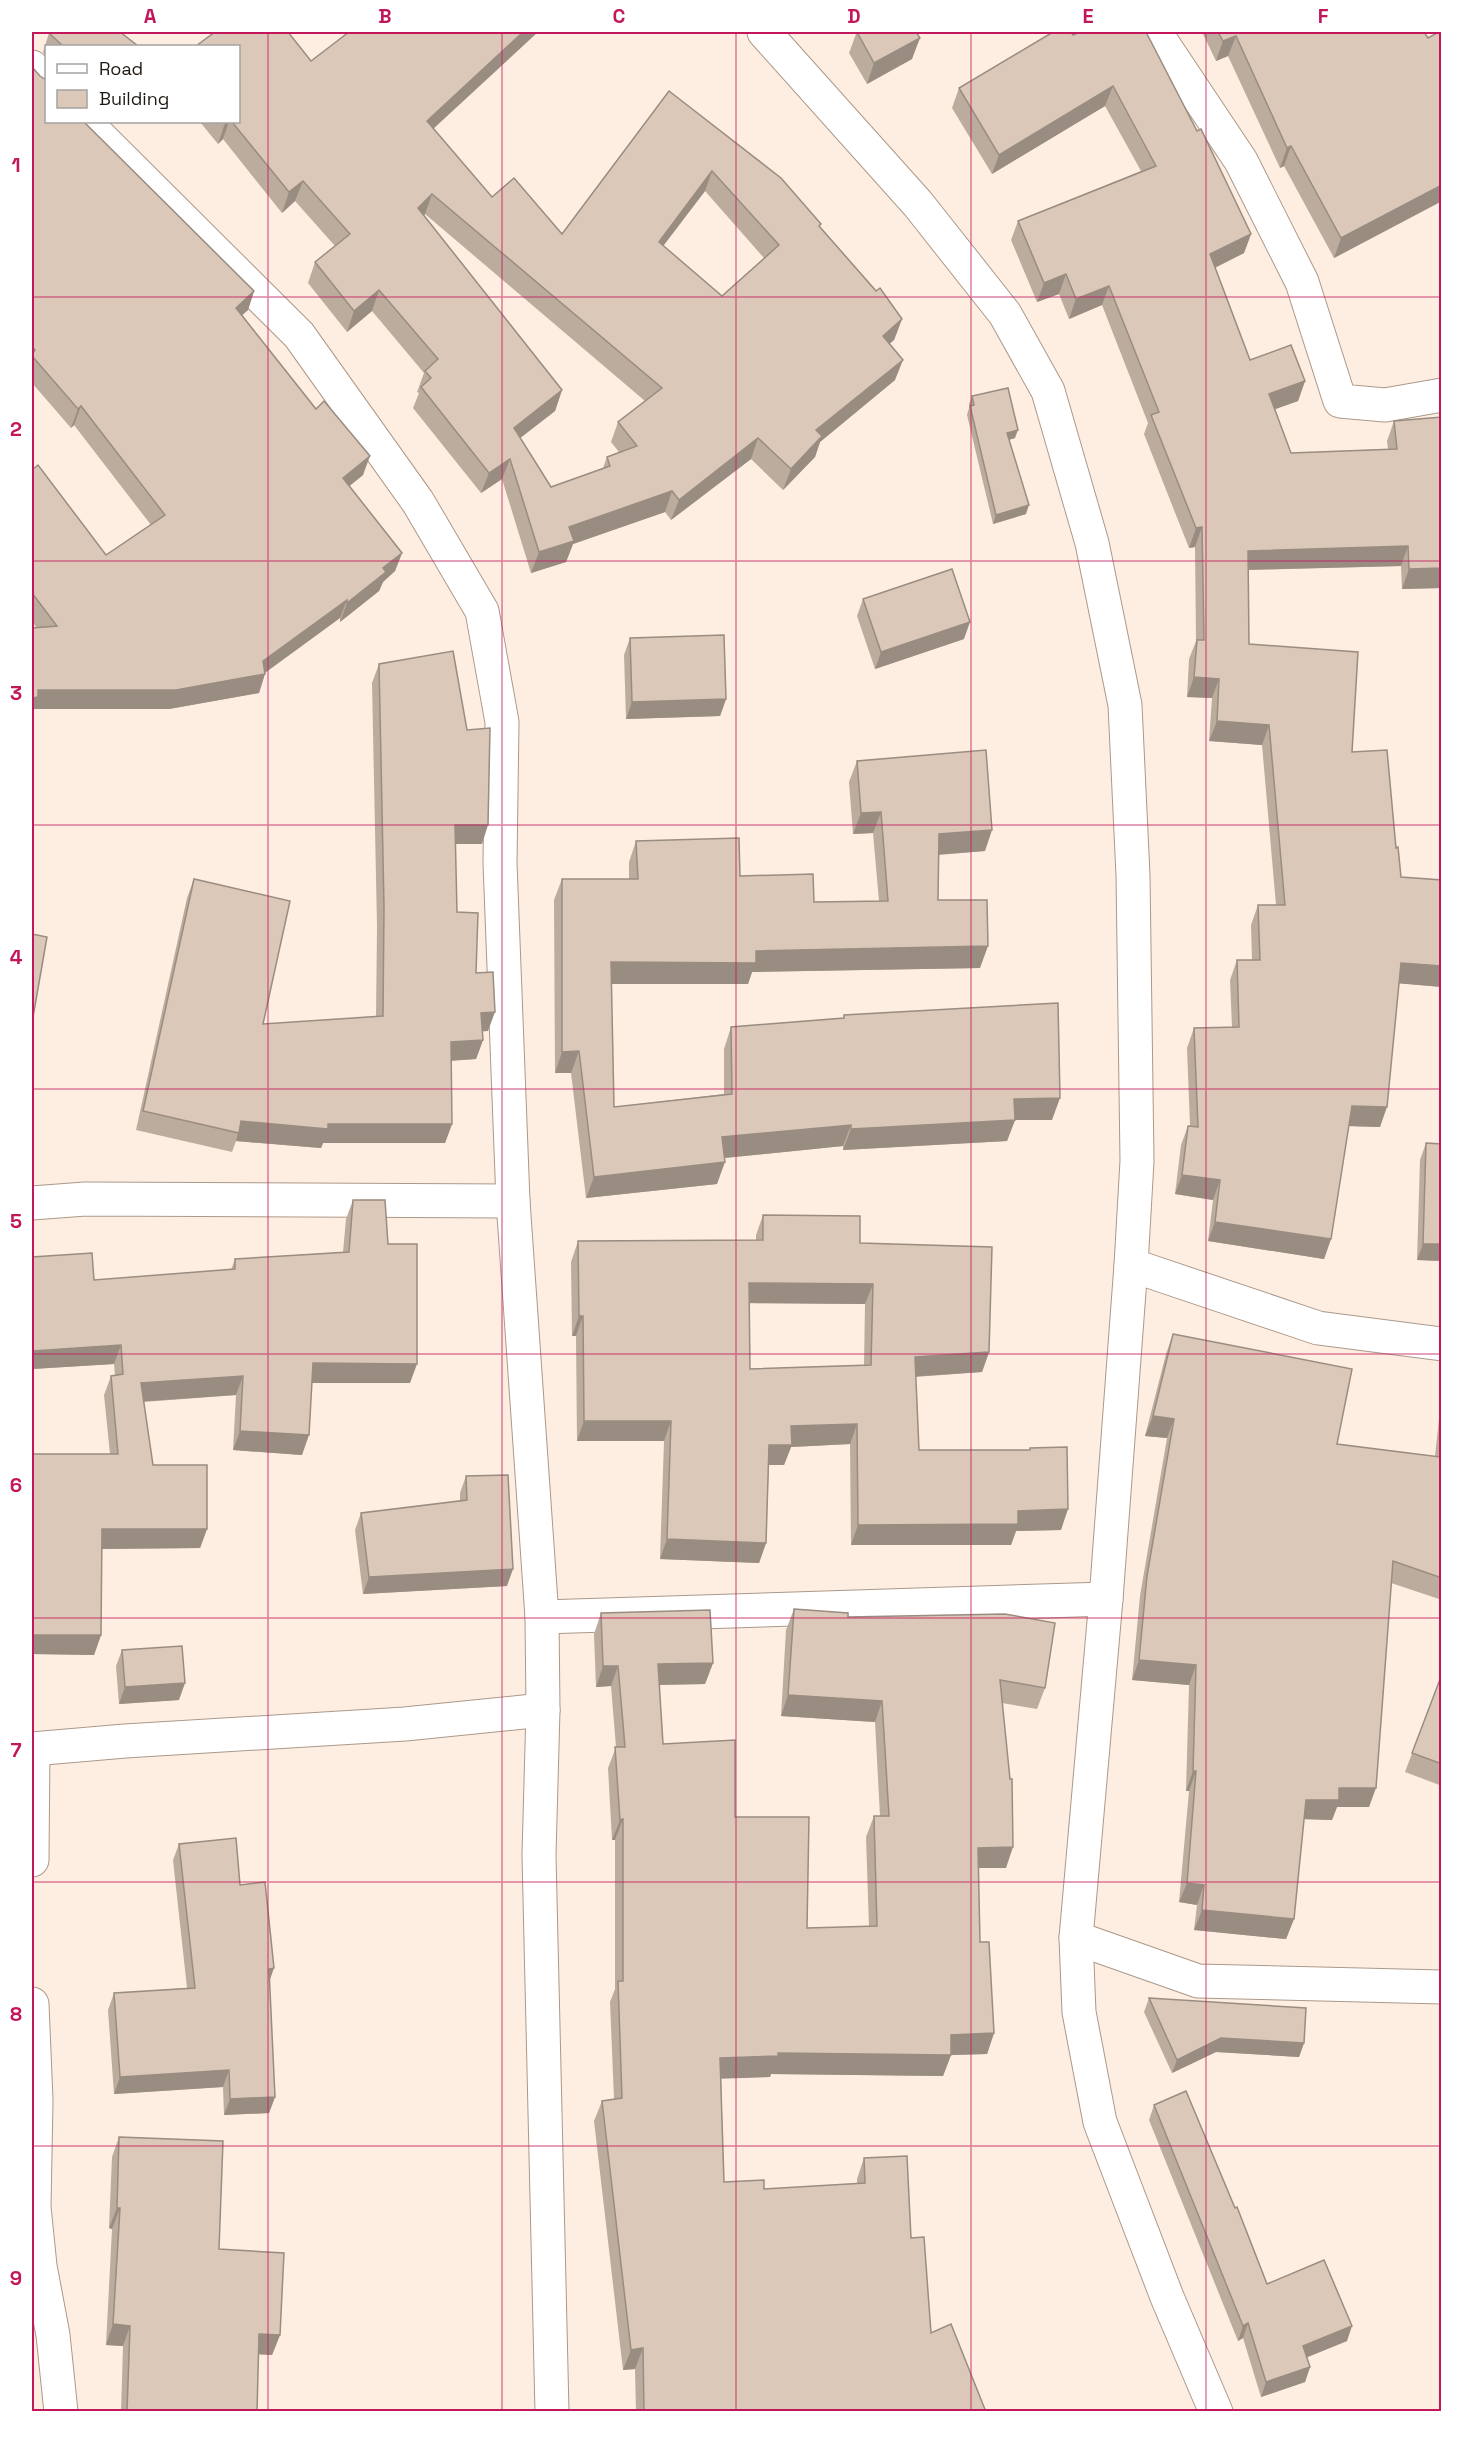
<svg xmlns="http://www.w3.org/2000/svg" width="1473" height="2443" font-family="'Space Grotesk',sans-serif">
<rect width="100%" height="100%" fill="#feeee1"/>
<g fill="none" stroke-linecap="round" stroke-linejoin="round">
<g stroke="#ab998a" stroke-width="35">
<g id="minor">
<polyline points="764,32 918,204 1005,314 1048,391 1092,543 1125,705 1133,875 1137,1161 1131,1265 1106,1599 1076,1938 1079,2012 1100,2122 1167,2297 1216,2412"/>
<polyline points="1155,32 1241,161 1302,282 1340,401 1385,405 1442,395"/>
<polyline points="32,67 46,82"/>
<polyline points="85,122 299,335 418,502 482,611 502,722 500,863 513,1201 542,1617 543,1710 539,1855 552,2412"/>
<polyline points="32,1203 85,1199 513,1201"/>
<polyline points="1131,1265 1318,1328 1442,1344"/>
<polyline points="542,1617 1106,1599"/>
<polyline points="32,1749 125,1741 405,1724 543,1710"/>
<polyline points="32,1860 33,1749"/>
<polyline points="1076,1938 1198,1981 1442,1987"/>
<polyline points="32,2004 36,2100 34,2207 40,2266 53,2335 61,2412"/>
</g>
</g>
<use href="#minor" stroke="#fff" stroke-width="33"/>
</g>
<g fill="#bcac9e" fill-rule="evenodd">
<polygon points="855,32 916,32 912,59 867,84 849,53 856,34"/>
<polygon points="1202,32 1424,32 1428,38 1442,32 1442,201 1334,258 1284,166 1280,168 1228,56 1216,61"/>
<polygon points="49,33 138,46 46,46 46,56 43,52"/>
<polygon points="1073,35 1197,131 1251,234 1244,253 1215,268 1250,360 1305,381 1298,401 1275,409 1291,453 1388,449 1387,441 1394,421 1442,588 1402,589 1401,566 1248,570 1249,644 1352,752 1396,848 1401,877 1442,880 1442,987 1399,983 1380,1127 1349,1126 1331,1239 1324,1259 1208,1241 1213,1200 1175,1194 1181,1145 1188,1126 1190,1126 1187,1048 1194,1028 1232,1027 1230,980 1237,960 1252,960 1251,925 1258,905 1276,905 1262,745 1209,741 1212,698 1187,697 1189,659 1196,641 1195,547 1189,548 1144,434 1148,423 1102,305 1069,319 1059,294 1037,302 1011,240 1018,221 1141,171 1105,106 992,174 952,108 959,88"/>
<path d="M311,61L433,129L492,197L562,234L669,91L820,227L902,319L894,340L889,344L895,380L820,442L815,457L783,490L751,459L671,520L665,512L573,544L566,562L531,573L502,479L481,493L413,408L419,393L417,392L424,373L372,311L347,332L308,283L315,262L335,246L295,201L282,213L223,139L218,144L200,122H238ZM705,191L764,258L722,296L663,246ZM425,214L645,401L618,422L611,442L619,452L607,457L603,468L551,487L520,438L555,411L562,390L424,216Z"/>
<polygon points="32,67 46,122 254,291 248,310 242,315 363,475 349,486 402,553 395,571 383,582 379,591 340,622 340,618 265,673 259,693 169,709 34,709 36,627 32,621 32,470 106,555 151,525 74,425 71,428 32,383"/>
<polygon points="972,396 1015,438 1009,440 1026,514 993,524 967,415 969,408 969,404"/>
<polygon points="863,599 964,639 875,669 857,616"/>
<polygon points="630,638 726,699 720,716 626,719 624,655"/>
<polygon points="379,664 482,844 455,844 457,912 476,973 488,1031 482,1031 483,1040 476,1059 451,1061 452,1124 445,1143 323,1143 321,1148 236,1141 232,1152 136,1130 187,898 194,879 263,1024 376,1017 377,926 372,683"/>
<polygon points="857,761 985,851 939,855 938,900 980,968 752,972 748,984 611,984 614,1107 724,1094 724,1049 731,1027 843,1018 844,1015 1052,1120 1015,1120 1007,1141 843,1150 843,1146 724,1158 717,1184 586,1198 571,1073 555,1073 554,900 562,879 629,879 629,862 636,841 814,902 879,901 873,833 853,834 849,782"/>
<polygon points="1426,1143 1442,1261 1417,1260 1420,1160"/>
<polygon points="353,1200 388,1244 410,1383 312,1383 302,1455 233,1450 236,1395 144,1402 153,1465 207,1529 200,1548 102,1549 101,1635 94,1655 32,1654 32,1454 110,1454 104,1395 111,1376 115,1375 114,1364 32,1369 32,1257 94,1280 231,1270 235,1259 343,1252 346,1219"/>
<path d="M763,1215L860,1243L989,1352L982,1372L915,1377L919,1450H1029L1030,1448L1061,1530L1016,1531L1011,1545H851L850,1444L791,1447L784,1465H769L766,1543L759,1563L660,1559L664,1441H577L576,1336H572L571,1262L578,1241L756,1240V1235ZM749,1303L865,1304L864,1365L750,1369Z"/>
<polygon points="1173,1334 1337,1444 1435,1456 1442,1391 1442,1600 1391,1583 1369,1807 1337,1807 1332,1820 1304,1819 1294,1919 1286,1939 1194,1930 1197,1905 1179,1902 1189,1791 1186,1791 1189,1685 1132,1680 1140,1596 1167,1438 1145,1436 1166,1354"/>
<polygon points="466,1476 507,1586 363,1594 355,1530 361,1513 460,1501 460,1493"/>
<polygon points="794,1609 848,1617 1045,1688 1037,1709 1002,1703 1006,1868 978,1868 980,1942 994,2033 987,2054 951,2055 943,2076 771,2074 770,2077 721,2078 724,2182 764,2189 857,2184 857,2179 864,2158 911,2238 931,2333 986,2412 636,2412 635,2369 623,2370 594,2121 602,2101 614,2099 610,2002 615,1989 615,1840 612,1840 608,1768 616,1747 611,1686 596,1687 594,1634 601,1613 713,1663 705,1684 659,1685 663,1744 735,1817 807,1928 869,1927 866,1837 874,1816 880,1816 875,1722 781,1716 786,1630"/>
<polygon points="122,1650 179,1700 119,1704 116,1666"/>
<polygon points="1442,1674 1442,1786 1405,1772"/>
<polygon points="179,1844 240,1885 269,1982 275,2097 269,2113 224,2115 223,2087 114,2094 108,2010 114,1993 187,1988 173,1860"/>
<polygon points="1149,1998 1304,2043 1299,2057 1216,2052 1172,2073 1144,2012"/>
<polygon points="1154,2105 1235,2208 1267,2284 1347,2341 1307,2357 1310,2367 1305,2382 1261,2397 1243,2338 1238,2341 1149,2120"/>
<polygon points="119,2137 219,2249 280,2335 272,2355 258,2354 257,2412 121,2412 123,2346 106,2345 112,2229 109,2228 112,2157"/>
</g>
<g fill="#998c81">
<polygon points="523,32 538,32 419,142 427,121"/>
<polygon points="1236,36 1228,56 1216,61 1223,41"/>
<polygon points="920,38 912,59 867,84 874,63"/>
<polygon points="1113,86 1105,106 992,174 999,155"/>
<polygon points="227,122 229,122 223,139 218,144 225,123"/>
<polygon points="1291,146 1284,166 1280,168 1287,148"/>
<polygon points="712,171 705,191 651,262 659,242"/>
<polygon points="303,181 295,201 282,213 289,192"/>
<polygon points="1442,185 1442,201 1334,258 1341,238"/>
<polygon points="432,194 425,214 410,229 418,208"/>
<polygon points="1251,234 1244,253 1202,274 1210,254"/>
<polygon points="1066,274 1059,294 1037,302 1044,283"/>
<polygon points="1109,286 1102,305 1069,319 1076,299"/>
<polygon points="379,290 372,311 347,332 354,311"/>
<polygon points="254,291 248,310 229,327 236,308"/>
<polygon points="902,319 894,340 875,356 883,336"/>
<polygon points="903,360 895,380 820,442 815,457 783,490 791,469 816,430"/>
<polygon points="1305,381 1298,401 1262,414 1269,394"/>
<polygon points="562,390 555,411 506,449 514,428"/>
<polygon points="81,406 74,425 71,428 78,409"/>
<polygon points="1018,430 1015,438 1004,441 1007,433"/>
<polygon points="758,438 751,459 671,520 679,500"/>
<polygon points="370,456 363,475 336,497 343,478"/>
<polygon points="510,459 502,479 481,493 489,473"/>
<polygon points="672,491 665,512 573,544 566,562 531,573 539,552 569,527"/>
<polygon points="1029,505 1026,514 993,524 996,515"/>
<polygon points="1202,527 1195,547 1189,548 1196,528"/>
<polygon points="1408,546 1401,566 1241,570 1248,551"/>
<polygon points="402,553 395,571 383,582 379,591 340,622 347,603 383,568"/>
<polygon points="1442,568 1442,588 1402,589 1409,569"/>
<polygon points="347,600 340,618 263,674 265,674 259,693 169,709 34,709 32,715 32,698 38,690 263,661"/>
<polygon points="970,622 964,639 875,669 881,652"/>
<polygon points="1194,677 1219,679 1212,698 1187,697"/>
<polygon points="726,699 720,716 626,719 632,702"/>
<polygon points="1217,721 1269,725 1262,745 1209,741"/>
<polygon points="881,812 873,833 853,834 861,813"/>
<polygon points="455,825 488,825 482,844 448,844"/>
<polygon points="992,830 985,851 931,855 939,834"/>
<polygon points="988,946 980,968 752,972 748,984 603,984 611,962 756,951"/>
<polygon points="1401,963 1442,966 1442,987 1394,983"/>
<polygon points="495,1012 488,1031 474,1032 481,1013"/>
<polygon points="483,1040 476,1059 444,1061 451,1042"/>
<polygon points="579,1051 571,1073 555,1073 562,1052"/>
<polygon points="1060,1098 1052,1120 1015,1120 1007,1141 843,1150 851,1129 1014,1099"/>
<polygon points="1352,1106 1387,1107 1380,1127 1345,1126"/>
<polygon points="241,1121 328,1124 452,1124 445,1143 323,1143 321,1148 236,1141"/>
<polygon points="851,1125 843,1146 714,1159 722,1137"/>
<polygon points="725,1162 717,1184 586,1198 594,1177"/>
<polygon points="1182,1175 1220,1180 1213,1200 1175,1194"/>
<polygon points="1215,1222 1331,1239 1324,1259 1208,1241"/>
<polygon points="1423,1244 1442,1244 1442,1261 1417,1260"/>
<polygon points="749,1283 873,1284 865,1304 741,1303"/>
<polygon points="579,1316 583,1316 576,1336 572,1336"/>
<polygon points="121,1345 114,1364 32,1369 32,1351"/>
<polygon points="989,1352 982,1372 907,1377 915,1357"/>
<polygon points="313,1363 417,1364 410,1383 306,1383"/>
<polygon points="243,1376 236,1395 134,1402 141,1383"/>
<polygon points="1153,1416 1174,1419 1167,1438 1145,1436"/>
<polygon points="584,1421 671,1421 664,1441 577,1441"/>
<polygon points="857,1424 850,1444 791,1447 784,1465 762,1465 769,1445 791,1426"/>
<polygon points="240,1431 309,1435 302,1455 233,1450"/>
<polygon points="1068,1509 1061,1530 1016,1531 1011,1545 851,1545 858,1525 1018,1511"/>
<polygon points="102,1529 207,1529 200,1548 95,1549"/>
<polygon points="667,1539 766,1543 759,1563 660,1559"/>
<polygon points="513,1569 507,1586 363,1594 369,1577"/>
<polygon points="32,1635 101,1635 94,1655 32,1654"/>
<polygon points="1139,1660 1196,1665 1189,1685 1132,1680"/>
<polygon points="713,1663 705,1684 650,1685 658,1664"/>
<polygon points="603,1666 618,1666 611,1686 596,1687"/>
<polygon points="185,1683 179,1700 119,1704 125,1687"/>
<polygon points="788,1695 882,1701 875,1722 781,1716"/>
<polygon points="1193,1771 1196,1771 1189,1791 1186,1791"/>
<polygon points="1339,1788 1376,1788 1369,1807 1337,1807 1332,1820 1299,1819 1306,1800"/>
<polygon points="623,1819 615,1840 612,1840 620,1820"/>
<polygon points="1013,1847 1006,1868 970,1868 978,1848"/>
<polygon points="1187,1883 1204,1885 1197,1905 1179,1902"/>
<polygon points="1202,1910 1294,1919 1286,1939 1194,1930"/>
<polygon points="274,1968 268,1985 269,1969"/>
<polygon points="994,2033 987,2054 951,2055 943,2076 771,2074 770,2077 713,2079 720,2058 778,2053 951,2035"/>
<polygon points="1221,2038 1304,2043 1299,2057 1216,2052 1172,2073 1177,2060"/>
<polygon points="229,2070 223,2087 114,2094 120,2077"/>
<polygon points="275,2097 269,2113 224,2115 230,2099"/>
<polygon points="117,2208 120,2208 112,2229 109,2228"/>
<polygon points="1248,2323 1243,2338 1238,2341 1243,2326"/>
<polygon points="113,2324 130,2326 123,2346 106,2345"/>
<polygon points="1352,2326 1347,2341 1298,2361 1303,2346"/>
<polygon points="259,2334 280,2335 272,2355 252,2354"/>
<polygon points="643,2348 635,2369 623,2370 631,2350"/>
<polygon points="1310,2367 1305,2382 1261,2397 1266,2382"/>
</g>
<g fill="#dbc8b8" stroke="#998c81" stroke-width="1.5" fill-rule="evenodd">
<polygon points="51,32 120,32 138,46 63,46 49,33"/>
<path d="M215,32H288L311,61L349,32H523L427,121L492,197L514,178L562,234L669,91L781,178L821,224L819,226L876,291L880,288L902,319L883,336L903,360L816,430L822,436L791,469L758,438L679,500L672,491L569,527L574,541L539,552L510,459L489,473L421,387L431,378L425,371L438,359L379,290L354,311L315,262L350,234L303,181L289,192L232,122H238V46H196ZM712,171L779,245L722,296L659,242ZM432,194L662,388L618,422L637,446L607,457L610,466L551,487L514,428L562,390L418,208Z"/>
<polygon points="857,32 916,32 920,38 874,63"/>
<polygon points="1053,32 1071,32 1073,35 1080,32 1146,32 1197,131 1201,129 1251,234 1210,254 1250,360 1291,345 1305,381 1269,394 1291,453 1397,449 1394,421 1442,417 1442,568 1409,569 1408,546 1248,551 1249,644 1358,652 1352,752 1387,750 1396,848 1398,847 1401,877 1442,880 1442,966 1401,963 1387,1107 1352,1106 1331,1239 1215,1222 1220,1180 1182,1175 1188,1126 1198,1127 1194,1028 1239,1027 1237,960 1260,960 1258,905 1285,905 1269,725 1217,721 1219,679 1194,677 1197,640 1204,640 1202,527 1196,528 1151,415 1159,412 1109,286 1076,299 1066,274 1044,283 1018,221 1156,166 1113,86 999,155 959,88"/>
<polygon points="1218,32 1424,32 1428,38 1439,32 1442,32 1442,185 1341,238 1291,146 1287,148 1236,36 1223,41"/>
<polygon points="32,67 40,76 46,80 46,122 84,122 254,291 236,308 316,409 324,401 370,456 343,478 402,553 383,568 386,572 347,603 347,600 263,661 265,674 176,690 38,690 38,697 32,698 32,628 57,626 32,593 32,470 38,465 106,555 165,515 81,406 78,409 32,356 32,354 35,350 32,347"/>
<polygon points="1008,388 1018,430 1007,433 1029,505 996,515 970,406 974,405 972,396"/>
<polygon points="952,569 970,622 881,652 863,599"/>
<polygon points="724,635 726,699 632,702 630,638"/>
<polygon points="453,651 467,730 490,728 488,825 455,825 457,912 478,913 476,973 493,972 495,1012 481,1013 483,1040 451,1042 452,1124 328,1124 328,1129 241,1121 239,1133 143,1111 194,879 290,901 263,1024 383,1016 384,907 379,664"/>
<polygon points="986,750 992,830 939,834 938,900 987,900 988,946 756,951 756,963 611,962 614,1107 732,1094 731,1027 844,1018 844,1015 1058,1003 1060,1098 1014,1099 1015,1120 851,1129 851,1125 722,1137 725,1162 594,1177 579,1051 562,1052 562,879 638,879 636,841 739,838 740,876 813,874 814,902 888,901 881,812 861,813 857,761"/>
<polygon points="32,934 47,937 32,1023"/>
<polygon points="1426,1143 1442,1144 1442,1244 1423,1244"/>
<polygon points="353,1200 385,1200 388,1244 417,1244 417,1364 313,1363 309,1435 240,1431 243,1376 141,1383 153,1465 207,1465 207,1529 102,1529 101,1635 32,1635 32,1454 118,1454 111,1376 123,1374 121,1345 32,1351 32,1257 92,1253 94,1280 235,1269 235,1259 349,1252"/>
<path d="M763,1215L860,1216V1243L992,1247L989,1352L915,1357L919,1450H1030V1448L1067,1447L1068,1509L1018,1511V1524L858,1525L857,1424L791,1426L792,1445H769L766,1543L667,1539L671,1421H584L583,1316H579L578,1241L763,1240ZM749,1283L873,1284L871,1365L750,1369Z"/>
<polygon points="1173,1334 1352,1369 1337,1444 1440,1457 1442,1444 1442,1578 1393,1561 1376,1788 1339,1788 1339,1800 1306,1800 1294,1919 1202,1910 1204,1885 1187,1883 1196,1771 1193,1771 1196,1665 1139,1660 1147,1576 1174,1419 1153,1416"/>
<polygon points="508,1475 513,1569 369,1577 361,1513 467,1500 466,1476"/>
<polygon points="794,1609 848,1613 848,1617 1005,1614 1055,1623 1045,1688 1000,1680 1010,1779 1012,1779 1013,1847 978,1848 980,1942 989,1942 994,2033 951,2035 951,2055 778,2053 778,2056 720,2058 724,2182 764,2180 764,2189 865,2183 864,2158 907,2156 911,2238 924,2237 931,2333 951,2324 986,2412 644,2412 643,2348 631,2350 602,2101 622,2098 618,1981 623,1981 623,1819 620,1820 615,1747 625,1747 618,1666 603,1666 601,1613 710,1610 713,1663 658,1664 663,1744 735,1740 735,1817 809,1817 807,1928 877,1926 874,1816 889,1816 882,1701 788,1695"/>
<polygon points="182,1646 185,1683 125,1687 122,1650"/>
<polygon points="1442,1674 1442,1764 1412,1753"/>
<polygon points="236,1838 240,1885 265,1882 274,1968 269,1969 275,2097 230,2099 229,2070 120,2077 114,1993 195,1988 179,1844"/>
<polygon points="1149,1998 1306,2008 1304,2043 1221,2038 1177,2060"/>
<polygon points="1186,2091 1235,2208 1237,2207 1267,2284 1324,2260 1352,2326 1303,2346 1310,2367 1266,2382 1248,2323 1243,2326 1154,2105"/>
<polygon points="119,2137 223,2141 219,2249 284,2253 280,2335 259,2334 257,2412 127,2412 130,2326 113,2324 120,2208 117,2208"/>
</g>
<path fill="none" stroke="#c2185b" stroke-width="1.5" stroke-opacity="0.55" d="M268,32V2412M502,32V2412M736,32V2412M971,32V2412M1206,32V2412M32,297H1442M32,561H1442M32,825H1442M32,1089H1442M32,1354H1442M32,1618H1442M32,1882H1442M32,2146H1442"/>
<rect width="1473" height="2443" fill="none" stroke="#ffffff" stroke-width="66"/>
<rect x="45" y="45" width="195" height="78" fill="#ffffff" stroke="#a5a3a1" stroke-width="1.5"/>
<rect x="57" y="64" width="30" height="9" fill="#ffffff" stroke="#a5a3a1" stroke-width="1.5"/>
<text x="99" y="75" font-size="18" fill="#1f1813">Road</text>
<rect x="57" y="90" width="30" height="18" fill="#dbc8b8" stroke="#a5a3a1" stroke-width="1.5"/>
<text x="99" y="105" font-size="18" fill="#1f1813">Building</text>
<rect x="33" y="33" width="1407" height="2377" fill="none" stroke="#c2185b" stroke-width="2"/>
<g font-size="20" text-anchor="middle" font-weight="bold" fill="#c2185b">
<text x="150" y="23">A</text>
<text x="385" y="23">B</text>
<text x="619" y="23">C</text>
<text x="854" y="23">D</text>
<text x="1088" y="23">E</text>
<text x="1323" y="23">F</text>
<text x="16" y="172">1</text>
<text x="16" y="436">2</text>
<text x="16" y="700">3</text>
<text x="16" y="964">4</text>
<text x="16" y="1228">5</text>
<text x="16" y="1492">6</text>
<text x="16" y="1757">7</text>
<text x="16" y="2021">8</text>
<text x="16" y="2285">9</text>
</g>
</svg>
